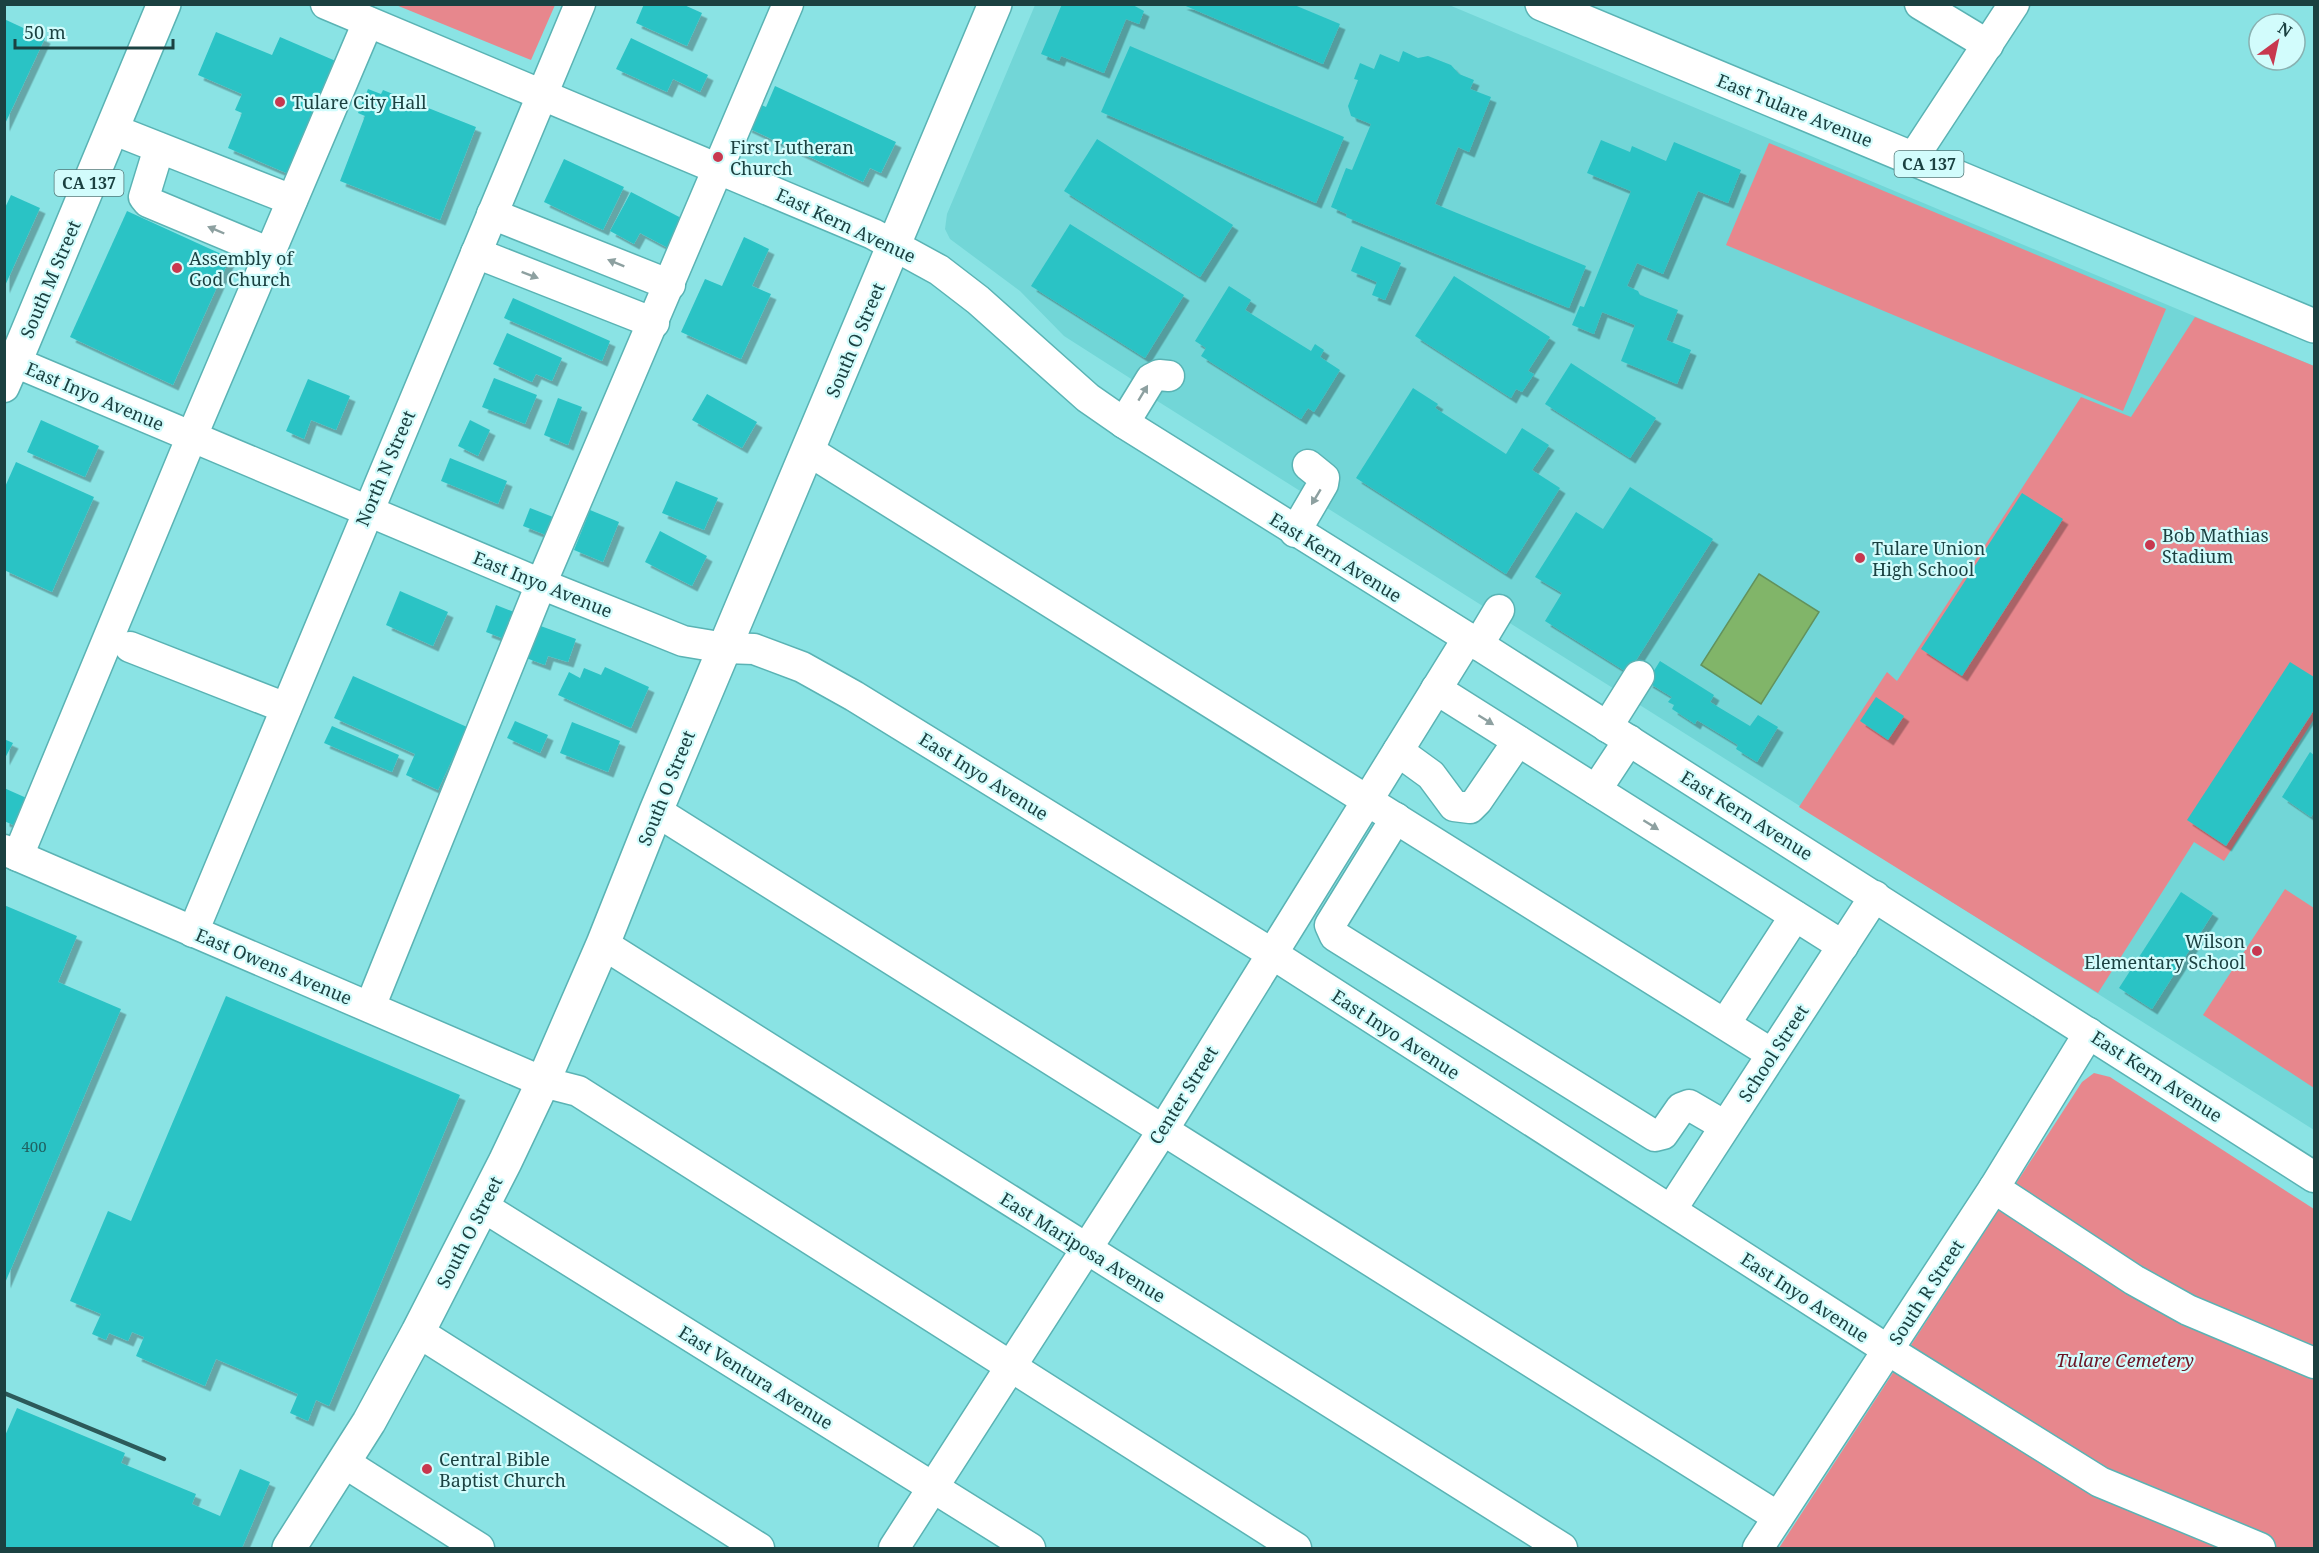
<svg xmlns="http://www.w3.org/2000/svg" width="2319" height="1553" font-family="'Noto Serif',serif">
<defs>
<filter id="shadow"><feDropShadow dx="5.5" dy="5.5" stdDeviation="0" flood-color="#0004"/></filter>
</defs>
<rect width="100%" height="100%" fill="#8ae3e4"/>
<polygon fill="#72d6d7" points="1035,5 1449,5 2314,366 2314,1130 1151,397 1136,382 1064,336 1020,291 950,239 945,229 947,214"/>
<g fill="#e7878d">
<polygon points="396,5 555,4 555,5 531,60"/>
<polygon points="1769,143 2166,309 2123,411 1726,245"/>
<polygon points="2195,317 2314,366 2314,719 2224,861 2194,842 2098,993 1799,807 1887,672 1897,681 2081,397 2131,417"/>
<polygon points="2285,889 2314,908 2314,1088 2203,1015"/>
<polygon points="2094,1073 2110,1077 2314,1209 2314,1548 1779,1548 2082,1082"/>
</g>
<polygon fill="#81b569" stroke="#62925d" stroke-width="1.5" points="1759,574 1819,612 1761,704 1701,665"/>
<g fill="#2bc3c5" filter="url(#shadow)">
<polygon points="644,4 682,4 702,13 687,46 636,23"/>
<polygon points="1062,4 1131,4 1144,11 1139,24 1126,19 1104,73 1061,56 1059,61 1041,54"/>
<polygon points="1181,4 1292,4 1340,24 1323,64"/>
<polygon points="4,19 45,38 4,126"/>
<polygon points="216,32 272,55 280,37 338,62 291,175 228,148 242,113 235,110 242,94 198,75"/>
<polygon points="631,38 708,75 700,92 673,79 667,92 616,69"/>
<polygon points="1130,46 1344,137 1316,203 1101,112"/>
<polygon points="1403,51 1418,58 1428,56 1451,65 1459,74 1474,80 1470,89 1491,97 1469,152 1458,147 1435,204 1586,266 1569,308 1346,217 1347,214 1331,207 1346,168 1352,170 1371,124 1351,116 1348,106 1358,80 1354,79 1360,63 1374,69 1380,54 1399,62"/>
<polygon points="775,86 896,142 881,173 870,168 863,182 746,127 757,103 766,107"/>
<polygon points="368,89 381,94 383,90 476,127 440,220 340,181 365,116 358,113"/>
<polygon points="1097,139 1233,225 1200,277 1064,191"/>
<polygon points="1601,140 1630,152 1632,146 1666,161 1674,142 1741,170 1728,203 1698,191 1663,274 1637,263 1627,286 1638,291 1640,295 1678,310 1666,340 1691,350 1677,384 1621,361 1635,325 1602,312 1594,334 1572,325 1580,306 1584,307 1631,191 1587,173"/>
<polygon points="564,159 624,187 603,230 544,202"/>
<polygon points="631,192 687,221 672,250 640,233 634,244 610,231"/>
<polygon points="11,195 40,208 4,288 4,210"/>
<polygon points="127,211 230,258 173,385 70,337"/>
<polygon points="1070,224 1184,295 1145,358 1031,286"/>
<polygon points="744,237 769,249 752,286 771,294 741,359 681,332 705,279 722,286"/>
<polygon points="1361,246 1401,263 1385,300 1372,295 1377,282 1351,271"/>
<polygon points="1454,276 1550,337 1528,371 1534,374 1522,392 1516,389 1511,398 1415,336"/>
<polygon points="1229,286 1251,300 1245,310 1311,351 1315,344 1324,350 1320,357 1340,370 1314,412 1308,408 1301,419 1201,356 1206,348 1195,341"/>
<polygon points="513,298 610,341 602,361 504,318"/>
<polygon points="507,333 562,358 552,381 536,374 532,382 493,364"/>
<polygon points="1571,363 1656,418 1630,458 1545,404"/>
<polygon points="494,378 537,395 525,424 482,407"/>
<polygon points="308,379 350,396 336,430 311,420 304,439 286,431"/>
<polygon points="1413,388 1438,404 1435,408 1506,454 1522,428 1549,445 1532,470 1560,488 1506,574 1356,478"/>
<polygon points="707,394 757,422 742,448 692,420"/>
<polygon points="558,398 582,407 568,445 544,435"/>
<polygon points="41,420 99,446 85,477 27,452"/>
<polygon points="470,420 490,430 478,456 458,446"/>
<polygon points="450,458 507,481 498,504 441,481"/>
<polygon points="16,462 94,497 52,592 4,570 4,489"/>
<polygon points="676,481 718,498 704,530 662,513"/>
<polygon points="1630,487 1713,539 1628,673 1545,621 1562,593 1535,577 1576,512 1603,529"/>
<polygon points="2022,493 2063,519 1962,676 1921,649"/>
<polygon points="530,508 553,517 546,535 523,526"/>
<polygon points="590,510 619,522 603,562 574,550"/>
<polygon points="660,531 707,556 692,586 645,562"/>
<polygon points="400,591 448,612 433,646 386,625"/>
<polygon points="496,605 522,615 512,642 486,632"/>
<polygon points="538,625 576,639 568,662 548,656 545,665 526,658"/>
<polygon points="1660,661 1714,695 1710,702 1750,726 1758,715 1778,727 1757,762 1736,749 1738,745 1697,720 1695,724 1672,709 1674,705 1668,702 1672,697 1647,682"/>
<polygon points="2290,662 2314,677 2314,710 2226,846 2187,820"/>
<polygon points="605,667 649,687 631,728 558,695 569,672 580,678 584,668 601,675"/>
<polygon points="353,676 467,727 438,790 406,775 415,754 334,718"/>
<polygon points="1876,697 1904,716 1888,740 1860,721"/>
<polygon points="515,721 548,735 540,753 507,738"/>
<polygon points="572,722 620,741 608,772 560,753"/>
<polygon points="332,726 399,755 392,772 324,743"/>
<polygon points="4,739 13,743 4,760"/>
<polygon points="2310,752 2314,755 2314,812 2311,817 2282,797"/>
<polygon points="4,788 31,800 18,827 4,821"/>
<polygon points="2181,892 2213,913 2152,1009 2119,988"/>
<polygon points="4,905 77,936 58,982 121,1009 5,1283"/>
<polygon points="226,996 460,1095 329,1406 316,1400 308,1421 290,1413 298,1394 216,1359 205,1386 136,1356 144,1337 132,1332 128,1341 109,1333 106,1340 92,1334 101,1314 70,1301 108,1211 131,1221"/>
<polygon points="17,1408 125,1453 121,1463 196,1494 192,1504 220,1516 240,1469 270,1482 242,1548 4,1548 4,1438"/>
</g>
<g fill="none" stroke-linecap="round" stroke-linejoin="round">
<g stroke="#5ab3b4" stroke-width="33">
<g id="minor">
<polyline points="326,4 873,234 939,270 978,300 1088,398 1124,423 1468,638 2314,1177"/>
<polyline points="1920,4 1988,45"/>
<polyline points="112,129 292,200"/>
<polyline points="159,148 144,197 148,202 270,253"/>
<polyline points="1913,158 2014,4"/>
<polyline points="492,214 670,285"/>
<polyline points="476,253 654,323"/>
<polyline points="4,387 15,362 541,584 683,641 725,648 754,649 802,667 854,696 1271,953 1888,1350 2100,1482 2260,1548"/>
<polyline points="1124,423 1151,379 1159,375 1169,376"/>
<polyline points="809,451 1772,1054"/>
<polyline points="1295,532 1323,484 1324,478 1308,465"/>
<polyline points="1478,645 1499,610"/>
<polyline points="130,647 286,708"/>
<polyline points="1436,689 1843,946"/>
<polyline points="1607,727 1639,676"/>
<polyline points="1398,751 1431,775 1454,806 1470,808 1477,801 1518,741"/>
<polyline points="1596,790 1629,740"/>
<polyline points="656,811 1778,1517"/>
<polyline points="1396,818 1330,925 1335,936 1655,1136 1663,1134 1681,1108 1689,1105 1725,1126"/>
<polyline points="4,850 543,1082 578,1091 1296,1548"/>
<polyline points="18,856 192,436 368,22"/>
<polyline points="193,932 580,4"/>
<polyline points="603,944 1562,1548"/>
<polyline points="370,1007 541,584 788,4"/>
<polyline points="1725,1024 1795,916"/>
<polyline points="1994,1188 2134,1280 2188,1310 2314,1363"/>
<polyline points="482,1206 1030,1548"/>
<polyline points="1671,1210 1875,896"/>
<polyline points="418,1332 759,1548"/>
<polyline points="345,1463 479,1548"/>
<polyline points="894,1548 1163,1130 1468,638"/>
<polyline points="1758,1548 1994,1188 2089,1033"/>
</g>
</g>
<g stroke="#5ab3b4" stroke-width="36">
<g id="major">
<polyline points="1542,4 2314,326"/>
<polyline points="4,358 15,362 164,4"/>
<polyline points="289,1548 369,1422 418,1332 505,1162 543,1082 603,944 656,811 995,4"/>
</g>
</g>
<use href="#minor" stroke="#fff" stroke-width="30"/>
<use href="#major" stroke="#fff" stroke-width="33"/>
<polyline stroke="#2c5a5a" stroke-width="4.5" points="4,1393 164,1459"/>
</g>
<defs><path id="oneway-solid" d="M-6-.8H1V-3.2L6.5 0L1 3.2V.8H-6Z" transform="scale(1.5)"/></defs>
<g fill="#8da0a0">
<use href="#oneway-solid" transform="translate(216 230) rotate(-157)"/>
<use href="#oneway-solid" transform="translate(616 263) rotate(-158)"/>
<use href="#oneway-solid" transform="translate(530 275) rotate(21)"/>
<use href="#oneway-solid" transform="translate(1143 393) rotate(-59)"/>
<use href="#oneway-solid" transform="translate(1316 497) rotate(121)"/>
<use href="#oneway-solid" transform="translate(1486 720) rotate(32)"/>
<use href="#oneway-solid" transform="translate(1651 825) rotate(32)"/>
</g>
<g fill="#c8384f" stroke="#d2fcfc" stroke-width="2">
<circle cx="280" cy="102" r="6"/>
<circle cx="718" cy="157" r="6"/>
<circle cx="177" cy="268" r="6"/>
<circle cx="2150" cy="545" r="6"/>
<circle cx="1860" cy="558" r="6"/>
<circle cx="2257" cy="951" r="6"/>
<circle cx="427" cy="1469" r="6"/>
</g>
<g text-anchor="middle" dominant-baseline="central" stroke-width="4.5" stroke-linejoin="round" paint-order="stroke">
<g font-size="15" fill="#1f6262">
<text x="34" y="1146">400</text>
</g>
<g fill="#d2fcfc" stroke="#527979" stroke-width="1.5">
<rect x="1894.5" y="151" width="69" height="26" rx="4.5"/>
<rect x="54.5" y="170" width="69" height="26" rx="4.5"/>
</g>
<g font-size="16" font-weight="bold" fill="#1b4141">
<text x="1929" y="164">CA 137</text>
<text x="89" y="183">CA 137</text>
</g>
<g font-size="18" fill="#1b4141" stroke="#d2fcfc" text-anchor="start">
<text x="292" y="102">Tulare City Hall</text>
<text x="730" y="147">First Lutheran<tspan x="730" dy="21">Church</tspan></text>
<text x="189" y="258">Assembly of<tspan x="189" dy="21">God Church</tspan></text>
<text x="2162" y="535">Bob Mathias<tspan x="2162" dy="21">Stadium</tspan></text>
<text x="1872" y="548">Tulare Union<tspan x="1872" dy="21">High School</tspan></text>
<text x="2245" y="941" text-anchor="end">Wilson<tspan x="2245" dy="21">Elementary School</tspan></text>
<text x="439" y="1459">Central Bible<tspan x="439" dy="21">Baptist Church</tspan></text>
</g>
<g font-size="18" fill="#1b4141" stroke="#d2fcfc">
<text transform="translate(1795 110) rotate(22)">East Tulare Avenue</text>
<text transform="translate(846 225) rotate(25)">East Kern Avenue</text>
<text transform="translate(50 279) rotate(-67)">South M Street</text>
<text transform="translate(855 340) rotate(-67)">South O Street</text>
<text transform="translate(95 396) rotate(23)">East Inyo Avenue</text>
<text transform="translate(385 468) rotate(-67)">North N Street</text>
<text transform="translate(1336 557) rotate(32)">East Kern Avenue</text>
<text transform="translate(543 584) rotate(22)">East Inyo Avenue</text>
<text transform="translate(984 776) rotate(32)">East Inyo Avenue</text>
<text transform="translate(666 788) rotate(-68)">South O Street</text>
<text transform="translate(1747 815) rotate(32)">East Kern Avenue</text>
<text transform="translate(274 966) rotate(23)">East Owens Avenue</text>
<text transform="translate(1396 1034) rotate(33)">East Inyo Avenue</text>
<text transform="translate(1773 1053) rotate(-57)">School Street</text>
<text transform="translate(2157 1076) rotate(33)">East Kern Avenue</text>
<text transform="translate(1183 1095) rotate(-58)">Center Street</text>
<text transform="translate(469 1232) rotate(-63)">South O Street</text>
<text transform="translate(1083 1247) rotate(32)">East Mariposa Avenue</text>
<text transform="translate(1926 1292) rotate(-57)">South R Street</text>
<text transform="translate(1805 1297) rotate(33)">East Inyo Avenue</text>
<text transform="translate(756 1377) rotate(32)">East Ventura Avenue</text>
</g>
<g font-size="18" font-style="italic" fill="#6c1525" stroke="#d2fcfc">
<text x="2125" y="1360">Tulare Cemetery</text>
</g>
</g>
<rect width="2319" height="1553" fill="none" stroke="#1b4141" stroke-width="12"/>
<g transform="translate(2277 42) rotate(33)"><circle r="28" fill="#d2fcfc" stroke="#89b1b1" stroke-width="1.5"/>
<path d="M0-4.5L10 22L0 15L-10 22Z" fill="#c8384f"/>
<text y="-9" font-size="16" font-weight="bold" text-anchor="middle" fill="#1b4141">N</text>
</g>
<path d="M15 39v9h158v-9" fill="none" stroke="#1b4141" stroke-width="3"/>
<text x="24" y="39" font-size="18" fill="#1b4141" stroke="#d2fcfc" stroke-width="4.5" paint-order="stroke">50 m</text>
</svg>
